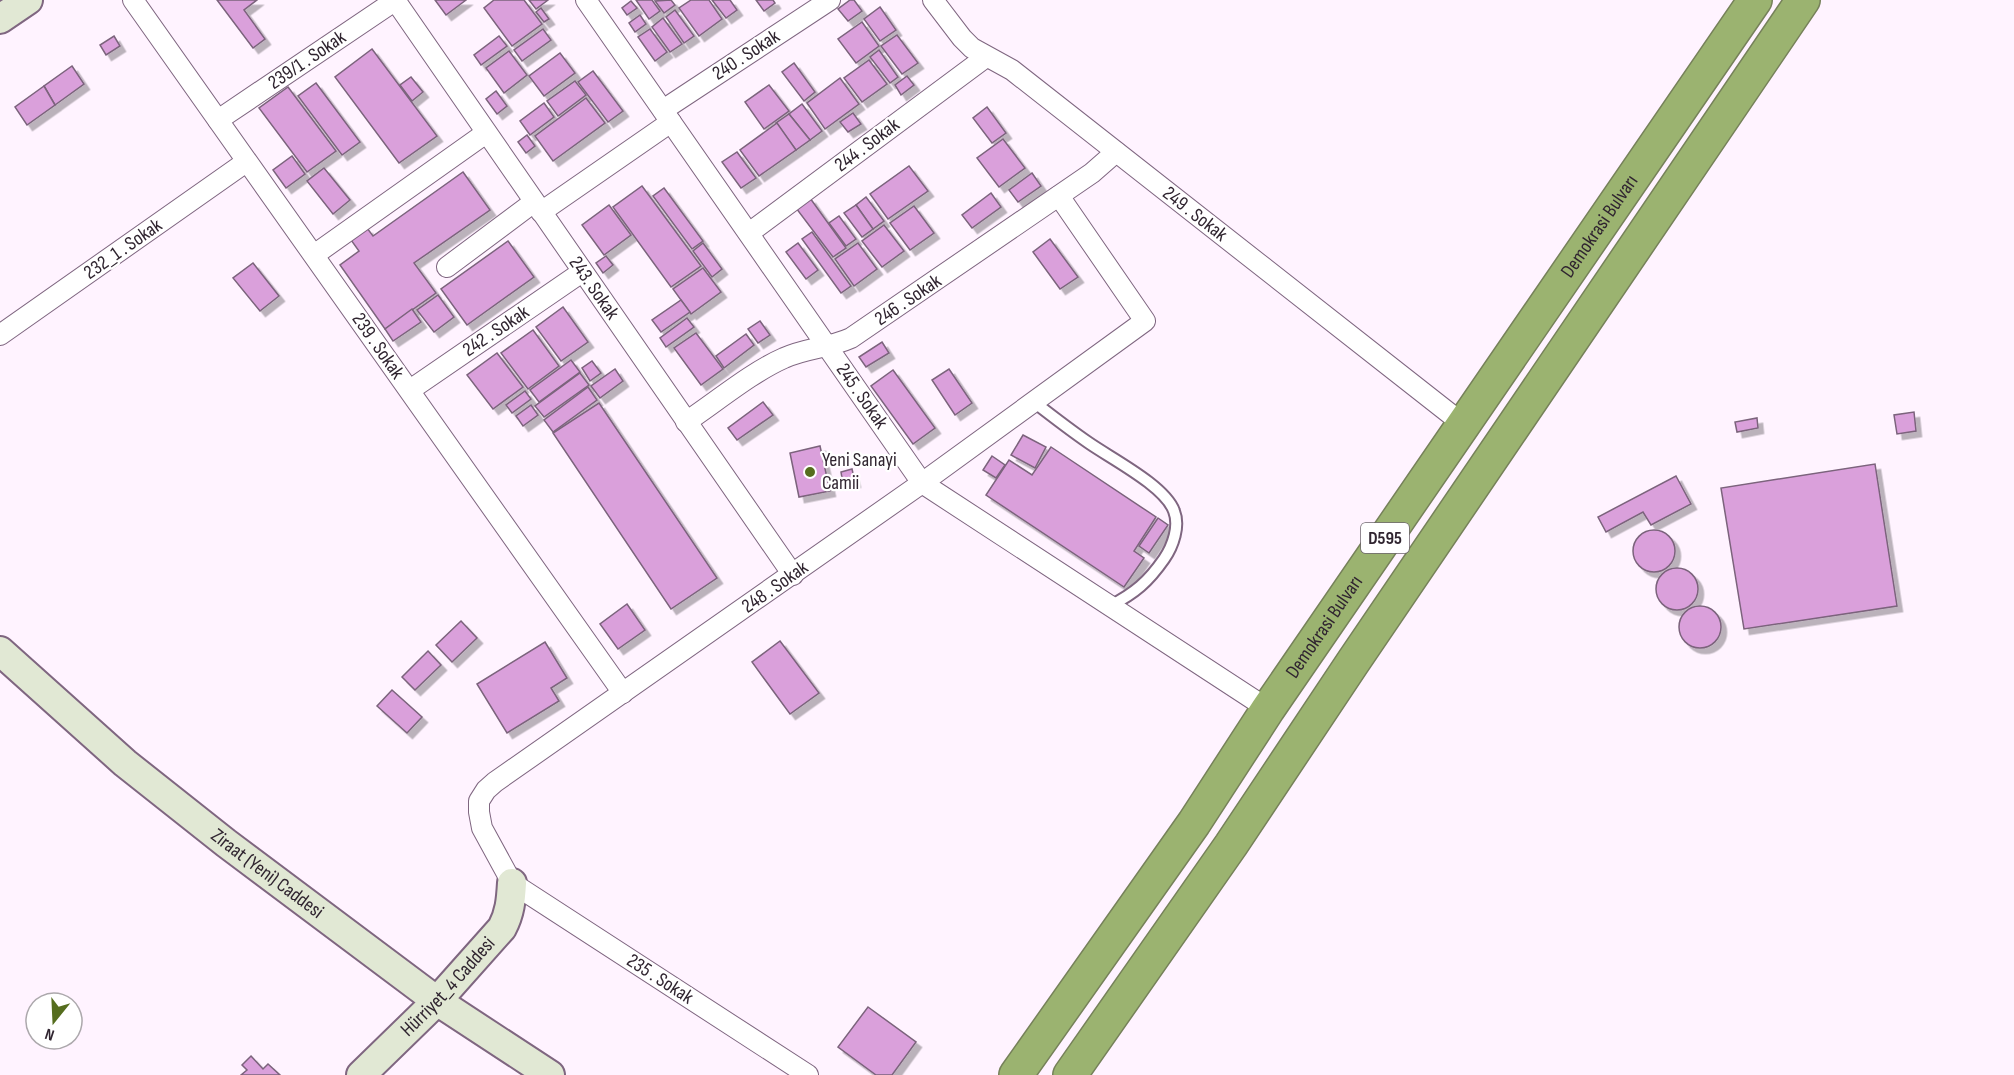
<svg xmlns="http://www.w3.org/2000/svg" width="2014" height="1075" font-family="'Sofia Sans Condensed',sans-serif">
<defs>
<filter id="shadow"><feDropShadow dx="5.5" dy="5.5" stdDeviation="0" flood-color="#0004"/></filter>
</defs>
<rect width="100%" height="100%" fill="#fff3ff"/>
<g fill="#daa0db" stroke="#7b637c" stroke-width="1.5" filter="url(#shadow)">
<polygon points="217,0 257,0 244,10 265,39 253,48"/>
<polygon points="435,0 466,0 446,15"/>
<polygon points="494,0 524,0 542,24 512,46 484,8"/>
<polygon points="529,0 548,0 536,9"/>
<polygon points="636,0 652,0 660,11 649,19"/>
<polygon points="671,0 675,5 664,13 655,1"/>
<polygon points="691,0 709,0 722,19 699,36 679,8"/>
<polygon points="712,0 730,0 737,10 726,18"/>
<polygon points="756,0 773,0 775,3 764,11"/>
<polygon points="850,0 854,0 862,11 848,21 838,9"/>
<polygon points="631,1 637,8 627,15 622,8"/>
<polygon points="880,7 896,30 880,41 864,19"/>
<polygon points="541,8 549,19 544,22 536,12"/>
<polygon points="675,10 694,36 684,43 666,17"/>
<polygon points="640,15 646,24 635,32 629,23"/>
<polygon points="663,18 682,44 670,52 652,27"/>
<polygon points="862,22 879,46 856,63 838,39"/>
<polygon points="543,29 551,40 522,61 514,50"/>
<polygon points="650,29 667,52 655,61 638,37"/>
<polygon points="897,35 918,63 902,74 881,46"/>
<polygon points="114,36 120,46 106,55 100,45"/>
<polygon points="499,36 507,46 481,65 474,55"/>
<polygon points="372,49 437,136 399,163 335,77"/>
<polygon points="879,50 898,77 890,83 870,57"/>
<polygon points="509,51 527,75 504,93 486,68"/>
<polygon points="560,53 575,73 544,96 529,76"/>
<polygon points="869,60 887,84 862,102 844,78"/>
<polygon points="794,63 815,92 804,101 782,72"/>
<polygon points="72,66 84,84 55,105 44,86"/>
<polygon points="593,71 623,111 608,122 578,82"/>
<polygon points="907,76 914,85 901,95 895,85"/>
<polygon points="411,77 423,92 412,101 400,85"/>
<polygon points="840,78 859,104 825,129 807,103"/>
<polygon points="575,81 586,95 558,116 547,101"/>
<polygon points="316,83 360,142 342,155 298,96"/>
<polygon points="769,85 789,111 764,129 745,102"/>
<polygon points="44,86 55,105 27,125 15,107"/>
<polygon points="288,87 336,151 307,172 259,108"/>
<polygon points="496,91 507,106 497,114 486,99"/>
<polygon points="586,98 605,123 553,161 535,136"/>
<polygon points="544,103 554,117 530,135 520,121"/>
<polygon points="802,104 822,131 810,140 789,114"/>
<polygon points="987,107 1006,133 992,143 973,118"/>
<polygon points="853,113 861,124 848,132 840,122"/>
<polygon points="789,114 810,140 796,150 776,123"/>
<polygon points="777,123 796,150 759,176 740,150"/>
<polygon points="527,135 535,146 526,153 518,142"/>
<polygon points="1003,139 1025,168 999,187 977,158"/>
<polygon points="737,152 756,178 741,188 722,162"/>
<polygon points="292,156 305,174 286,188 273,170"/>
<polygon points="909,166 928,191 888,219 870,194"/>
<polygon points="324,168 350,200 333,214 307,181"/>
<polygon points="463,172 490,210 414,263 436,293 385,329 340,265 359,251 351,240 367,228 373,236"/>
<polygon points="1032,173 1041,186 1018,202 1009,190"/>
<polygon points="642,186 701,266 671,287 613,207"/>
<polygon points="664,188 703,241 692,249 653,196"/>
<polygon points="991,193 1001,207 972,228 962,215"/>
<polygon points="866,197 884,221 873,229 856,205"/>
<polygon points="810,198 846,248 833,257 796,208"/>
<polygon points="609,205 631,235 604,255 582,225"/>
<polygon points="856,205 873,229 862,237 844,213"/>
<polygon points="914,206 934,233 910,250 890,223"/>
<polygon points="839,216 856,239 846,246 829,223"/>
<polygon points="884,225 904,251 882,267 862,241"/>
<polygon points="812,232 851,286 841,293 802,239"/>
<polygon points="1050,239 1078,277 1060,289 1033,252"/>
<polygon points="508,241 534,277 467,325 441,289"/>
<polygon points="703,243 722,269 712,277 693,251"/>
<polygon points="798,243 818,270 806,279 786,252"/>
<polygon points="858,243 877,269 854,286 835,259"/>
<polygon points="606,256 613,265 603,273 596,263"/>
<polygon points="253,263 279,296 260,311 233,278"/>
<polygon points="703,268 721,292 691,314 673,289"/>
<polygon points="438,295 454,317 434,332 417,310"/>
<polygon points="681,300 690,312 661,332 652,320"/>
<polygon points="563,307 588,342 561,361 536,327"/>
<polygon points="412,309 421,322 393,341 385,329"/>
<polygon points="687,318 694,327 666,347 660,338"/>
<polygon points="760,321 770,335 758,343 748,329"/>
<polygon points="533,330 559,366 528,389 501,353"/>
<polygon points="696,333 723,369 701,385 674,348"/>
<polygon points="746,334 754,345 724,368 716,356"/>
<polygon points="882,342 889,353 866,367 859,357"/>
<polygon points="497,353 523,387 493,409 467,375"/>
<polygon points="571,360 580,372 539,402 530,390"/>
<polygon points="592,361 601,373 590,381 582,368"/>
<polygon points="615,369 623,381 600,398 591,386"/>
<polygon points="949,369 972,403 955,415 932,380"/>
<polygon points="893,370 935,428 913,444 871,386"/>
<polygon points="580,373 589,385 544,417 535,406"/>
<polygon points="588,387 597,400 553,432 544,420"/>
<polygon points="525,391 531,399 512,413 506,405"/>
<polygon points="763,402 773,415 737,440 728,428"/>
<polygon points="599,403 717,578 671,609 553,433"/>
<polygon points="531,405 538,415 523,426 516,416"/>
<polygon points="1914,412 1916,431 1897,434 1894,415"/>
<polygon points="1757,418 1758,428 1737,432 1735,422"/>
<polygon points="1023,435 1046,447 1035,468 1011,455"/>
<polygon points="820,446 830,491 799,497 790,453"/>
<polygon points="1051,447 1156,517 1134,551 1144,558 1124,587 986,495 1009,460 1032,475"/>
<polygon points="992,456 1005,465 996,478 983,470"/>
<polygon points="1875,464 1897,606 1744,629 1721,488"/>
<polygon points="852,469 855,482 843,484 841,472"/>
<polygon points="1676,476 1691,504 1651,525 1643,512 1606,532 1598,517"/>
<polygon points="1158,518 1168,525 1149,553 1139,546"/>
<circle cx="1654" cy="551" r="21"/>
<circle cx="1677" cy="589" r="21"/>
<polygon points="627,604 645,630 618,649 600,624"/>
<circle cx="1700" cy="627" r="21"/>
<polygon points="461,621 477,638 452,662 436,645"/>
<polygon points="780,641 819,693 790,714 752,662"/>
<polygon points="545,642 567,678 551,688 559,701 507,733 477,684"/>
<polygon points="428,651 441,665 415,690 402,677"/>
<polygon points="392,690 422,717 407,733 377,706"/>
<polygon points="868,1007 916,1042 892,1075 876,1075 838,1047"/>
<polygon points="251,1056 263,1069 268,1064 280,1075 241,1075 247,1070 242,1065"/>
</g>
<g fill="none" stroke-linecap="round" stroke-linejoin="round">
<g stroke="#7f6680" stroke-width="14">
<path id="lane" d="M1034,402C1052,416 1070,430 1089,443C1112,459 1165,486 1174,511C1180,526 1173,546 1164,559C1148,582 1135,593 1110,606"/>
</g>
<g stroke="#7f6680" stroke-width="22">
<g id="street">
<polyline points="133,0 623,693"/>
<polyline points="395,0 793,575"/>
<polyline points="586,0 922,483 1268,709"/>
<polyline points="933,0 962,38 972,48 1012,70 1463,424"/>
<polyline points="663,110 830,0"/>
<polyline points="218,120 396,0"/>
<polyline points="541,212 671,122"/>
<polyline points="749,233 986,57"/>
<polyline points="314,255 486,133"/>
<polyline points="447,267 534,202"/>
<polyline points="0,335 246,162"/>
<polyline points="410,390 582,272"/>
<path d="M686,422C716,402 752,372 784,358C805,348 829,348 851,338L1092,173L1116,152"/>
<polyline points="808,1075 512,883 482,828 479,812 479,801 486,790 495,782 922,483 1145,321 1059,196"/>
</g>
</g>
<g stroke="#7f6680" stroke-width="32">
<g id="secondary">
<polyline points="0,19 28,0"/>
<path id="s1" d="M0,651L125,763L226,843L437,1001L550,1075"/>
<path id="s2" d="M361,1075L437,1001L502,928C510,913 511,900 512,883"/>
</g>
</g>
<g stroke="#76815a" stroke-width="36">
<g id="highway">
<path id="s3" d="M1016,1075L1194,823L1268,709L1755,0"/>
<polyline points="1070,1075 1231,845 1353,662 1803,0"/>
</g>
</g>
<use href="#lane" stroke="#fff" stroke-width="10"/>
<use href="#street" stroke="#fff" stroke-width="20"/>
<use href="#secondary" stroke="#e1e8d4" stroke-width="28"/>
<use href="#highway" stroke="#9bb370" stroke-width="33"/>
</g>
<circle fill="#556d1e" stroke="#fff" stroke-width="2" cx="810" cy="472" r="6"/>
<g text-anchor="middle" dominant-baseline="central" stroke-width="4.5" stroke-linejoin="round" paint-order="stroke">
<rect fill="#fff" stroke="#6e666e" stroke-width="1.5" x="1361" y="523" width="48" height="30" rx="4.5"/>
<g font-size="18" font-weight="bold" fill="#302530">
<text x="1385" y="538">D595</text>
</g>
<g font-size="20" fill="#302530" stroke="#fff">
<text transform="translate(746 55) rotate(-33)">240 . Sokak</text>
<text transform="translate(307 60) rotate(-34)">239/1 . Sokak</text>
<text transform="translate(867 145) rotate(-37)">244 . Sokak</text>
<text transform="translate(1195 214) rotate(38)">249 . Sokak</text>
<text stroke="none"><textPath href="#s3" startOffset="1030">Demokrasi Bulvarı</textPath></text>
<text transform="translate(123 249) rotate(-35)">232_1 . Sokak</text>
<text transform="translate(594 288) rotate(55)">243. Sokak</text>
<text transform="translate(908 300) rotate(-34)">246 . Sokak</text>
<text transform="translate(496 331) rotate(-34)">242 . Sokak</text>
<text transform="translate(378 346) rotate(55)">239 . Sokak</text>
<text transform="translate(862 396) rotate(55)">245 . Sokak</text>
<text transform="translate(775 587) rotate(-35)">248 . Sokak</text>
<text stroke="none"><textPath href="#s3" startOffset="544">Demokrasi Bulvarı</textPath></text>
<text stroke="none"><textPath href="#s1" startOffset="348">Ziraat (Yeni) Caddesi</textPath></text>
<text transform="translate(660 979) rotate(33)">235 . Sokak</text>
<text stroke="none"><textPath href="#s2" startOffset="124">Hürriyet_4 Caddesi</textPath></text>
</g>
<g font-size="20" fill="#302530" stroke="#fff" text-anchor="start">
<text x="822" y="460">Yeni Sanayi<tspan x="822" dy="23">Camii</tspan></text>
</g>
</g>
<g transform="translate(54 1021) rotate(198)"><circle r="28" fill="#ffffff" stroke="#aca8ac" stroke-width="1.5"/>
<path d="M0-4.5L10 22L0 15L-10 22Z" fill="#556d1e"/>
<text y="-9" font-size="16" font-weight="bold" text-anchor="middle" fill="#302530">N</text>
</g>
</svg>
